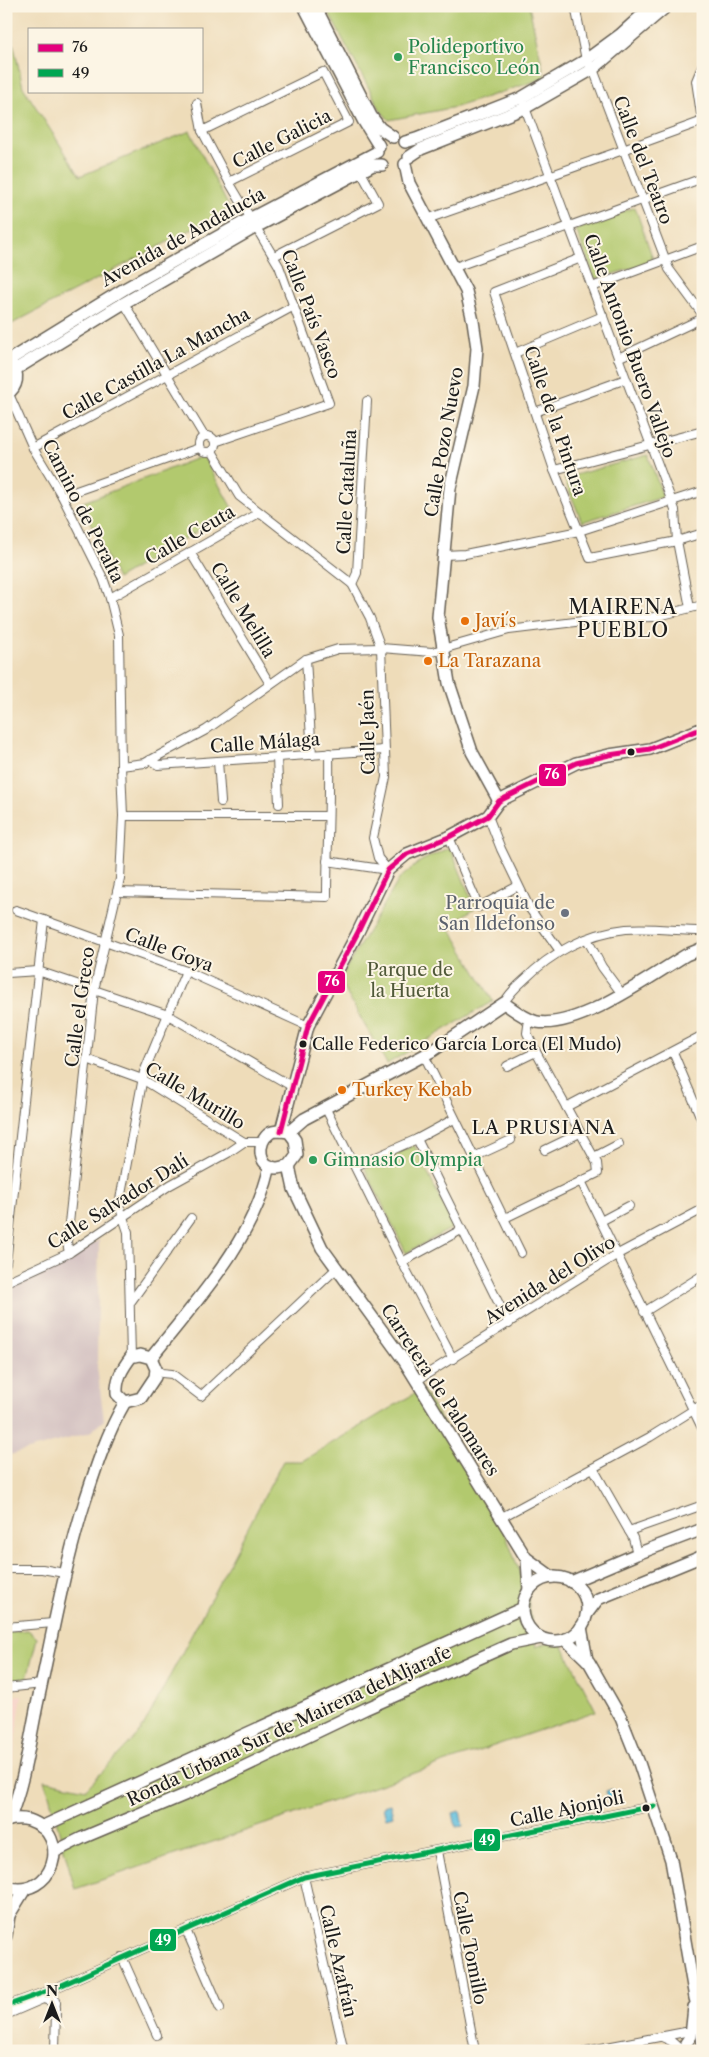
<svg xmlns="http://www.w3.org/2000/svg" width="709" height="2057" font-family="'Libre Caslon Text',serif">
<rect width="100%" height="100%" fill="#fcf5e5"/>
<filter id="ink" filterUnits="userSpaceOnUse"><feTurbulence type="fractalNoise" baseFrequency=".02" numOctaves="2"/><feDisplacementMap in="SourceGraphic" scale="10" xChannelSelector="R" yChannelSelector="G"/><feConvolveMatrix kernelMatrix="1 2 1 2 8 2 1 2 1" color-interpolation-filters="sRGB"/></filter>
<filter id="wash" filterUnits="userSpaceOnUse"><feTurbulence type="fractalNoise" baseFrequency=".0096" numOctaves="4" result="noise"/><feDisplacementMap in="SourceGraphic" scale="20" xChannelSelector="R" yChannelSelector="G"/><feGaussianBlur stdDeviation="1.12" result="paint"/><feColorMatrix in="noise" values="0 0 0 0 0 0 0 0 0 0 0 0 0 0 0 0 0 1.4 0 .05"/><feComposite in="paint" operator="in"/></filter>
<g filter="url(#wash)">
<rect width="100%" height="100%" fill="#eedcb9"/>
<polygon fill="#f7d1c8" points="22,1695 9,1787 6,1787 6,1697"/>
<polygon fill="#d2bfc0" points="99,1240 97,1367 104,1420 89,1433 6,1456 6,1287 31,1278"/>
<g fill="#b2c96e" stroke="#677245">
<polygon points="325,6 529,6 545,78 456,107 389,120 381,111"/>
<polygon points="6,11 23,87 80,176 190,131 230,209 6,327"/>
<polygon points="635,207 654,262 595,279 576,230"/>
<polygon points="648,455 663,497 582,522 564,478"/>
<polygon points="203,456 233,510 117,579 81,503"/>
<polygon points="450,847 475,908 448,925 493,1001 387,1064 339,980 400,878 421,861"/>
<polygon points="414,1145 454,1227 406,1253 365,1169"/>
<polygon points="422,1389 496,1509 526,1589 536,1647 559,1638 596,1711 75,1889 45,1780 86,1789 141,1731 283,1461 302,1461"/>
<polygon points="28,1630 37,1638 26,1683 6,1684 6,1632"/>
</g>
<g fill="#5fbddd" stroke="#3e6c7c">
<polygon points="612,1789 612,1792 615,1791 618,1802 610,1804 606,1791"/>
<polygon points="390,1804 393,1816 386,1818 383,1806"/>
<polygon points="460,1811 463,1826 456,1827 453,1813"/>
</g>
</g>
<g filter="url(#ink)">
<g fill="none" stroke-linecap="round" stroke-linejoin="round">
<g stroke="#665f53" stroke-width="10">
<g id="street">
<polyline points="575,6 586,60 593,69 669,269 703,315"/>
<polyline points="197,103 202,131 229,182 279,266 329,403 215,442"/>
<polyline points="524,105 675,510 677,541 690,608"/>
<polyline points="702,121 696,81 703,64"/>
<polyline points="202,131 323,72 349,122 229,182"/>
<polyline points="427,219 623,150 703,121"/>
<polyline points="274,256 378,203 361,172"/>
<polyline points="581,258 494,292 554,470 590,558 677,541 703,533"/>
<polyline points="455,267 703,178"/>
<polyline points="592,287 703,246"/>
<polyline points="124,303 204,436"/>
<polyline points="515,353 603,316"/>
<polyline points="618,358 703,318"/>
<polyline points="9,394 33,448 62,496 103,578 110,598 119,635 121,766"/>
<polyline points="535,412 626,379"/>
<circle cx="207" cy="444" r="8"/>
<polyline points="33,448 294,306"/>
<polyline points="212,451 239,496 352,584 370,618 381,648 386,777 373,838 378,858 388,870"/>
<polyline points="554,470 703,431"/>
<polyline points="62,496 199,448"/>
<polyline points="190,552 270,684"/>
<polyline points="444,555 465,554 579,531 703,491"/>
<polyline points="352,584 357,573 367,401"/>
<polyline points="110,598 259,513"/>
<polyline points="306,659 312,755"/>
<polyline points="277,757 279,804"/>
<polyline points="150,760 158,765 384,750"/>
<polyline points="218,761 221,802"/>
<polyline points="123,816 327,816"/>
<polyline points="488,816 501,849 530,909 560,951"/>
<polyline points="449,837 479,907 518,886"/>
<polyline points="327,861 388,870"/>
<path d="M117,892L327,897C327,849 330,801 329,753"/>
<polyline points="16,910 186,971 308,1026"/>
<polyline points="587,939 602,967 622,994"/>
<polyline points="8,973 38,971 168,1015 293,1087"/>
<path d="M504,1003C509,994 516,987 524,980C551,953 587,933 626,929C651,927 677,931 703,931"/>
<polyline points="673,1052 703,1123"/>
<polyline points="424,1055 521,1253"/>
<polyline points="87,1059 142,1079 244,1142 261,1142"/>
<polyline points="507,1066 536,1052"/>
<polyline points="325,1107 402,1262 453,1359"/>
<polyline points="566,1107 703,1035"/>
<polyline points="417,1139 509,1324"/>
<polyline points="545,1150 580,1133"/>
<polyline points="474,1157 511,1140"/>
<polyline points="594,1157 619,1144"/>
<polyline points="356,1166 417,1139 454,1119"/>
<polyline points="581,1181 703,1430"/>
<polyline points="505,1218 598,1173 597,1163 536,1052 527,1033 529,1019"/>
<polyline points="601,1221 629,1206"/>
<polyline points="69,1253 67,1242 94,990 120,879 123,816 121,766 145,763 206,730 306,659 338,649 381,648 432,652 509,630 608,618 654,617 703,605"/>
<polyline points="402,1262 461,1230"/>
<polyline points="6,1263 44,920"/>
<polyline points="6,1282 69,1253 170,1185 228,1153 244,1142"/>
<polyline points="130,1303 191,1218"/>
<polyline points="644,1312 703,1275"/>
<polyline points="131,1357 128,1232 119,1205 144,1072 186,971"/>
<polyline points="156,1369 162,1373 172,1374 201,1396 336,1269"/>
<polyline points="416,1381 616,1255 703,1209"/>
<polyline points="593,1468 629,1531"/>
<polyline points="502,1517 650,1437 703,1404"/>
<polyline points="637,1554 633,1538 629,1531 703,1505"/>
<polyline points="6,1569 42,1569 64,1573"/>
<polyline points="6,1627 53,1623"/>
<polyline points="6,1688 42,1684"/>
<polyline points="437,1851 475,2051"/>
<polyline points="304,1877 344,2051"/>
<polyline points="186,1930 220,2008"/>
<polyline points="122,1957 157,2035"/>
<polyline points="53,1989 56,2008 55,2051"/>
<polyline points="6,2006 53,1989 304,1877 654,1806"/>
<polyline points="6,2015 43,1999 56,2003"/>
<polyline points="662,2037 671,2041 680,2049"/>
<polyline points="586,2051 685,2032"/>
</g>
</g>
<g stroke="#665f53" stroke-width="14">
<g id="secondary">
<polyline points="304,6 363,120 379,146"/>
<polyline points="315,6 371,116 380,128 393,137"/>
<polyline points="405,142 416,139 521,98 586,60 620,35 652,6"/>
<polyline points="409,157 421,149 525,108 593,69 667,6"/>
<polyline points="405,164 409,183 466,291 473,321 477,348 474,386 450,488 438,617 449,683 472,752 499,801"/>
<polyline points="9,360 126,288 251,218 377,152"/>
<polyline points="16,369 124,303 256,227 373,165 382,165"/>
<path d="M6,395C18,387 20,374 11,363"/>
<polyline points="281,1131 308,1026 357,934 388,870 407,854 449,837 488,816 499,801 576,763 609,755 650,749 703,728"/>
<path d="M281,1131L289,1132L295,1140L297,1155L289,1166C285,1166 280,1168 277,1168C258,1168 256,1142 270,1133C272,1131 278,1131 281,1131Z"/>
<path d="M289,1132L304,1119L434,1050L504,1003C514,1010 525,1019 537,1022C579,1029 651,976 686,955L703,948"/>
<polyline points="289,1166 294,1189 322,1248 405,1362 526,1558 552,1577"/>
<path d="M140,1355L151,1358L156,1369L155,1377L141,1398L125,1402L117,1394C116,1379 122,1369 131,1357Z"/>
<path d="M151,1358C196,1301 254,1240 270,1166"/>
<polyline points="527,1560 529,1590"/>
<circle cx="555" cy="1609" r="32"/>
<polyline points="571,1582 637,1554 703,1529"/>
<polyline points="586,1615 598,1599 703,1556"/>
<polyline points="581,1627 587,1660"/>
<polyline points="565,1639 589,1662 621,1718 639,1763 671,1860 695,1998 701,2019 703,2046"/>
<path d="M9,1820C24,1783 29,1744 37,1705C52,1636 64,1568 85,1501C96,1467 107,1433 125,1402"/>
<path d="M6,1821C14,1818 21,1818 29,1820C74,1835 53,1901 6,1887"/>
<polyline points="41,1827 523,1608"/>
<polyline points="54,1852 82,1838 189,1793 365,1709 511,1644 541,1638"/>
<polyline points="6,1902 9,1915 6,1936"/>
<polyline points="9,1915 25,1889"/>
<polyline points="686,2043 691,2036 694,2007"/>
</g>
</g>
<use href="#street" stroke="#fff" stroke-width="8"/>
<use href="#secondary" stroke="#fff" stroke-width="11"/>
<g stroke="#fcf5e5" stroke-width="9">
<polyline id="bus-1" points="281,1131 308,1026 357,934 388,870 407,854 449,837 488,816 499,801 576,763 609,755 650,749 703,728"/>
</g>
<g stroke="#fcf5e5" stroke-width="9">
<polyline id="bus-2" points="6,2006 53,1989 304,1877 654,1806"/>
</g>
<use href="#bus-1" stroke="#e5007d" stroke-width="5"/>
<use href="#bus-2" stroke="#00a651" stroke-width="5"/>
</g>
</g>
<g fill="#2e9e5b" stroke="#fcf5e5" stroke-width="2">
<circle cx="398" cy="57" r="5"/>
<circle cx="313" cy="1160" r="5"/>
</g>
<g fill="#e8710a" stroke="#fcf5e5" stroke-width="2">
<circle cx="465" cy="621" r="5"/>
<circle cx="428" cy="661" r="5"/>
<circle cx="342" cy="1090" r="5"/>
</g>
<g fill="#1c1c1c" stroke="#fcf5e5" stroke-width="2">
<circle cx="631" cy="752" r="4.5"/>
<circle cx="303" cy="1044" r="4.5"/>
<circle cx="646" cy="1808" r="4.5"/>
</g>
<circle fill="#6b7280" stroke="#fcf5e5" stroke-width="2" cx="565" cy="913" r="5"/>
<g text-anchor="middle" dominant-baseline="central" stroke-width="4" stroke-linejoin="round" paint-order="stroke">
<g font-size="17" fill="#1c1c1c" stroke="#fcf5e5" text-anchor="start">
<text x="312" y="1044">Calle Federico García Lorca (El Mudo)</text>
</g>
<g font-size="18" fill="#27864d" stroke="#fcf5e5" text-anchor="start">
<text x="408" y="47">Polideportivo<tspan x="408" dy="21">Francisco León</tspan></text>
<text x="323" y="1160">Gimnasio Olympia</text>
</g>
<g font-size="18" fill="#1c1c1c" stroke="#fcf5e5">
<text transform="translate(282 139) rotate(-27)">Calle Galicia</text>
<text transform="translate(643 160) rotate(69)">Calle del Teatro</text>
<text transform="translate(183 237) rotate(-29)">Avenida de Andalucía</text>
<text transform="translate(311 314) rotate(69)">Calle País Vasco</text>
<text transform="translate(630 346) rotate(70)">Calle Antonio Buero Vallejo</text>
<text transform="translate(156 364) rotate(-29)">Calle Castilla La Mancha</text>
<text transform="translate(555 421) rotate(71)">Calle de la Pintura</text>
<text transform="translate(444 442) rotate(-80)">Calle Pozo Nuevo</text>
<text transform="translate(347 492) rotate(-87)">Calle Cataluña</text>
<text transform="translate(83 511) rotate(63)">Camino de Peralta</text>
<text transform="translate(190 535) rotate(-30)">Calle Ceuta</text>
<text transform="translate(243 610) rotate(59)">Calle Melilla</text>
<text transform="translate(368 732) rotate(-91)">Calle Jaén</text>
<text transform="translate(265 743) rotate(-4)">Calle Málaga</text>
<text transform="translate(169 950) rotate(21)">Calle Goya</text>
<text transform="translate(80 1007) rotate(-82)">Calle el Greco</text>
<text transform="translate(195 1096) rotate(31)">Calle Murillo</text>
<text transform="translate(118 1202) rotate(-32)">Calle Salvador Dalí</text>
<text transform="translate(550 1280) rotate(-32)">Avenida del Olivo</text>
<text transform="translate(440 1390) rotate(57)">Carretera de Palomares</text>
<text transform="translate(289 1726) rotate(-25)">Ronda Urbana Sur de Mairena delAljarafe</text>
<text transform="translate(567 1809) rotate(-12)">Calle Ajonjoli</text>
<text transform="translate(470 1948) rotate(79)">Calle Tomillo</text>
<text transform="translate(338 1961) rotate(77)">Calle Azafrán</text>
</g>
<g font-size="18" fill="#c56008" stroke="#fcf5e5" text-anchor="start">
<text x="475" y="621">Javi´s</text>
<text x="438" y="661">La Tarazana</text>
<text x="352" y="1090">Turkey Kebab</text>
</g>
<g font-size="18" fill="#5b616d" stroke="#fcf5e5" text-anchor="end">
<text x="555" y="903">Parroquia de<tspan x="555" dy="21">San Ildefonso</tspan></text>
</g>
<g font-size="18" fill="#505939" stroke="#fcf5e5">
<text x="410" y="970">Parque de<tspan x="410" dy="21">la Huerta</tspan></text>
</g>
<g font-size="19" letter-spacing="1" fill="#1c1c1c" stroke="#fcf5e5">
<text x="544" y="1127">LA PRUSIANA</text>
</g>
<g font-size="20" letter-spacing="1" fill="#1c1c1c" stroke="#fcf5e5">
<text x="623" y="607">MAIRENA<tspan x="623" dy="23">PUEBLO</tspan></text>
</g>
</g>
<g stroke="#fcf5e5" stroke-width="2">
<rect x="538" y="763" width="29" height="24" rx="5" fill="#e5007d"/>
<rect x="317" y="970" width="29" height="24" rx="5" fill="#e5007d"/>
<rect x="473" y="1828" width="28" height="24" rx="5" fill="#00a651"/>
<rect x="149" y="1928" width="28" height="24" rx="5" fill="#00a651"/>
</g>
<g font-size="14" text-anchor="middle" font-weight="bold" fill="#fff">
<text x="552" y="779">76</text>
<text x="332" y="986">76</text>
<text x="487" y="1845">49</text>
<text x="163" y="1945">49</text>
</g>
<rect width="709" height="2057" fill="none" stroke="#fcf5e5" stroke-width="25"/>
<rect x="28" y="28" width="175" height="65" fill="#fcf5e5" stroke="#a29e95"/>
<rect x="38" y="44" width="25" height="8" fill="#e5007d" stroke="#a29e95"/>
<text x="72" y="52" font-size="15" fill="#1c1c1c">76</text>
<rect x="38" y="69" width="25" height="8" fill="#00a651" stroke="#a29e95"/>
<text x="72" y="78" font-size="15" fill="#1c1c1c">49</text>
<g transform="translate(52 2004)" stroke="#fcf5e5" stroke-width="4" paint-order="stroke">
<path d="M0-4L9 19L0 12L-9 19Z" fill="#1c1c1c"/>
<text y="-8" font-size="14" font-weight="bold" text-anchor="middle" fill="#1c1c1c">N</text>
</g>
</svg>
